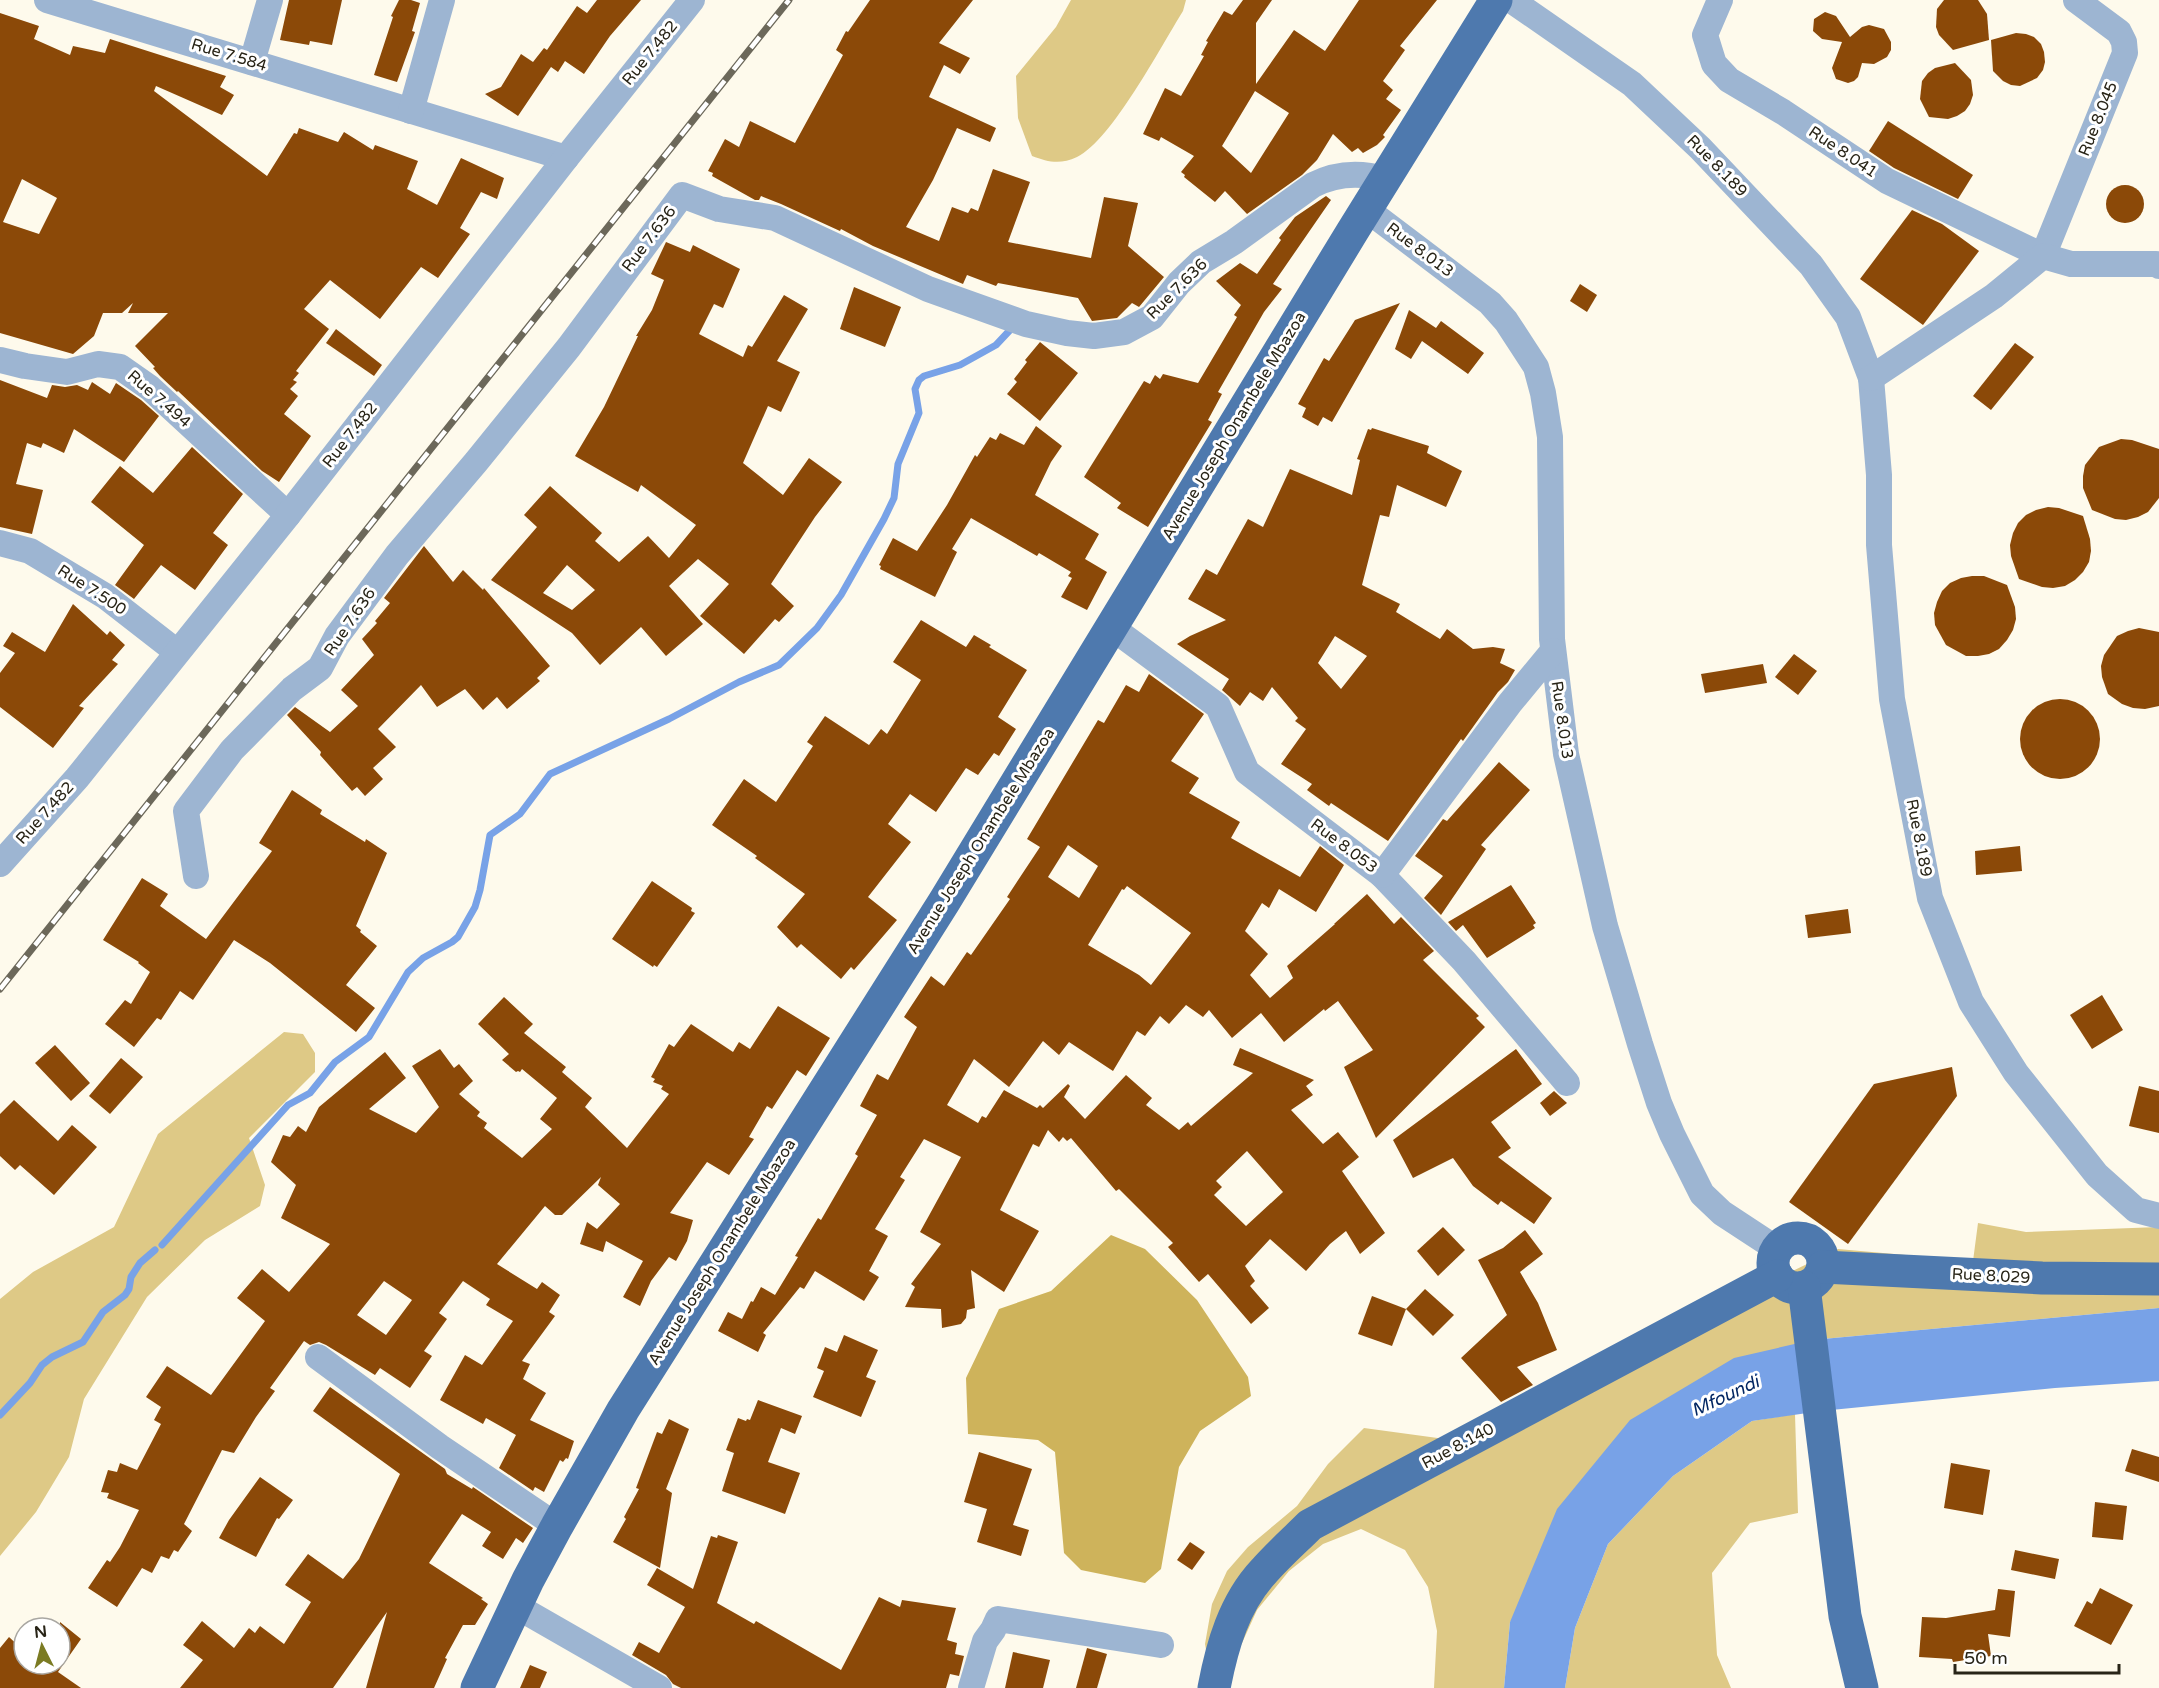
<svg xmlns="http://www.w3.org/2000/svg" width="2159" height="1688" font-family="'Varela Round',sans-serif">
<rect width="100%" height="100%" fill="#fefaec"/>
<g fill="#dec986">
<path d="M1071,0H1186L1183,11C1161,46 1112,140 1077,157C1060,165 1048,162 1032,156L1018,118L1016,76L1056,27Z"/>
<polygon points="284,1032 303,1034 315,1053 315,1072 249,1138 265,1185 260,1206 205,1240 147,1297 84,1399 69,1457 36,1512 0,1556 0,1299 33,1272 114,1227 158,1134"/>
<polygon points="1978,1223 2026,1232 2159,1227 2159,1308 1812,1340 1510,1622 1504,1688 1434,1688 1437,1631 1428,1587 1405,1550 1361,1529 1323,1544 1289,1571 1257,1610 1232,1665 1213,1688 1205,1644 1212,1604 1227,1571 1248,1547 1297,1506 1328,1464 1364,1428 1467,1442 1708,1312 1838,1249 1973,1261"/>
<polygon points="1795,1414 1798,1513 1750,1523 1712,1573 1717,1655 1731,1688 1565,1688 1575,1628 1608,1544 1673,1476 1752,1421"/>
</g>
<polygon fill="#ceb35b" points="1111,1235 1145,1249 1197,1300 1248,1377 1251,1396 1200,1431 1179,1467 1161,1569 1145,1583 1081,1570 1064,1553 1055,1452 1038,1440 968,1434 966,1378 999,1309 1051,1291"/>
<polygon fill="#78a2e7" points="2159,1308 2159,1381 2055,1388 1821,1411 1752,1421 1673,1476 1608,1544 1575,1628 1565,1688 1504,1688 1510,1622 1557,1509 1630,1420 1734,1358 1812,1340"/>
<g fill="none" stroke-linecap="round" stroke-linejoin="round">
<g stroke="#78a2e7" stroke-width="7">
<polyline points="162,1245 288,1105 310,1093 335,1062 369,1037 408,972 423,958 452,942 458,937 475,907 480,890 490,835 520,814 550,774 669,719 739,682 779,665 817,628 841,595 884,519 894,498 898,464 919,413 915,389 919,380 924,376 960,365 996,345 1011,329"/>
<polyline points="0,1415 30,1383 42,1365 52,1357 83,1342 103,1312 125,1295 129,1289 131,1277 140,1263 155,1250"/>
</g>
</g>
<g fill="#8b4908" fill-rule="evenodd">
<polygon points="289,0 342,0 332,45 310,41 309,45 280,40"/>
<polygon points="399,0 411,0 420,3 412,31 415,32 397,82 374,75 393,17 391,16"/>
<polygon points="597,0 641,0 610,36 584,74 565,61 558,72 551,67 518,116 485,94 501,87 521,54 533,62 544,48 547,50 577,6 587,13"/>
<polygon points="870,0 973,0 939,43 970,58 960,74 944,65 929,97 996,128 990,142 957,128 933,180 906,227 939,241 952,207 968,213 971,208 978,211 993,169 1030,182 1008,242 1091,258 1104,197 1138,203 1128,246 1164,277 1139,307 1132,303 1117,318 1092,321 1078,298 998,283 996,286 967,275 963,284 873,246 841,229 840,231 781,204 761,196 759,200 755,200 712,176 713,173 708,171 725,139 739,147 750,121 795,143 843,55 836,50 846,31 848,32"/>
<path d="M1243,0H1272L1256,23V84L1294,30L1325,51L1359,0H1437L1400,46L1405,50L1383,81L1393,90L1386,99L1401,110L1383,135L1385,137L1377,145L1363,153L1358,148L1352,152L1333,134L1317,160L1302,175L1247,214L1225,191L1215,202L1184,177L1185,175L1181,172L1194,156L1161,137L1159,141L1143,134L1165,88L1181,96L1204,56L1201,55L1208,42L1206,41L1224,11L1232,15ZM1255,91L1289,113L1251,173L1222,146Z"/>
<polygon points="1944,0 1978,0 1987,14 1989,40 1953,50 1939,35 1936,27 1937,9"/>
<polygon points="1825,12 1836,16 1850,37 1862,27 1869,25 1884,29 1891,42 1891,50 1887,57 1874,64 1862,63 1858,77 1854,81 1848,83 1836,79 1832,68 1842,42 1822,39 1813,31 1814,19"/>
<path d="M0,13L39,26L34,39L70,55L73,46L105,53L110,39L226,76L220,87L234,95L222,115L156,86L154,91L267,176L294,133L297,134L299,128L338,142L344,132L373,150L375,145L418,161L407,189L437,205L461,158L504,178L497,199L481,192L460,228L470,234L438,278L421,267L380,319L330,280L304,309L329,329L296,371L299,373L293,380L297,382L290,389L298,396L284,414L311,436L279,482L262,471L178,391L177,392L160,376L153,368L155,367L135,346L168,313H128L133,303L122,313H103L94,336L73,354L0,333ZM22,179L57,198L39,234L3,222Z"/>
<polygon points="2016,33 2026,34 2034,37 2041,44 2044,52 2045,62 2043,70 2037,78 2020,86 2011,85 2003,81 1993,71 1991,40"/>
<polygon points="1955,63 1971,80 1973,95 1970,104 1965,111 1957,116 1948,119 1929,117 1920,99 1922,81 1928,73 1935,68"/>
<polygon points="1888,121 1973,175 1958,199 1894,168 1869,151"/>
<circle cx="2125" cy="204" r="19"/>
<polygon points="1326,196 1331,200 1273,284 1282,289 1264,312 1218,392 1222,394 1208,420 1212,422 1148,527 1117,508 1121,503 1084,477 1144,381 1150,384 1155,375 1160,379 1163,374 1198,383 1237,317 1234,315 1241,305 1216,281 1240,263 1257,274 1281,240 1279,238 1295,217"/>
<polygon points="1912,210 1942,224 1979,251 1923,325 1860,279"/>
<path d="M666,242L690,252L693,245L740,269L723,308L714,304L699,334L743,357L748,345L752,347L784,295L808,309L777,361L800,372L781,412L768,406L743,463L783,495L809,458L842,482L815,517L771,584L794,606L779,622L775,619L744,654L700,616L729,584L698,559L669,586L703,624L666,656L641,627L600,665L572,633L491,580L537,527L524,515L550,486L602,533L595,541L619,562L648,536L669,558L696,525L641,485L638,492L575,456L604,407L638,336H636L652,310L664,280L651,274ZM567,565L595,590L572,610L543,593Z"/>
<polygon points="1580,284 1597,295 1587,312 1570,301"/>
<polygon points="854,287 901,307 885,347 840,329"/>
<polygon points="1400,303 1332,422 1323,417 1318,426 1302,417 1306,408 1298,404 1324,358 1329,361 1355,320"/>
<polygon points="1409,310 1436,328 1441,321 1484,353 1468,374 1422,341 1411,359 1395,349"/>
<polygon points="336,329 382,365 374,376 326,343"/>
<polygon points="1040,342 1078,373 1040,421 1007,394 1017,382 1014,379 1027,362 1025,360"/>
<polygon points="2015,343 2034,357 1991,410 1973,396"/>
<polygon points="0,380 47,398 52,385 65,387 77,385 88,390 92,382 110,394 116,383 141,400 159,416 124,462 74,429 64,453 43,443 41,448 27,443 16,484 43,490 32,534 0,527"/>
<polygon points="1036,426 1062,446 1051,462 1035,495 1099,534 1085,559 1107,572 1087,610 1061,597 1072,578 1068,576 1071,572 1039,553 1037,556 971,518 952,549 957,552 935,597 880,569 881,566 879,565 893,538 917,551 947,505 975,455 977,457 990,437 996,440 1000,433 1024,445"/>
<path d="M1372,428L1429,446L1427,453L1462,471L1446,507L1397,485L1389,517L1380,515L1362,585L1400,604L1396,612L1440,639L1447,629L1473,649L1493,647L1505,649L1500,663L1515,670L1508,682L1498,692L1463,741L1461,739L1388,841L1331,803L1329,806L1307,790L1312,784L1281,764L1306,729L1295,721L1298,718L1272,687L1263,701L1250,692L1240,706L1222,690L1229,679L1177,644L1190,636L1226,620L1188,599L1206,569L1217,575L1248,519L1263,527L1290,469L1352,495L1360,460L1357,459L1368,429L1371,430ZM1335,636L1367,656L1341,689L1318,663Z"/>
<polygon points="2121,439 2132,440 2159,449 2159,498 2148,512 2138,517 2126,520 2115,519 2092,510 2083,488 2083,476 2085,465 2099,447"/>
<polygon points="192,447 243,494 213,533 228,545 195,590 161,565 134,599 115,585 144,545 91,502 120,466 153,493"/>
<polygon points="2048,507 2059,508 2083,516 2090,539 2091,551 2089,562 2083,572 2075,580 2065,586 2053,588 2042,587 2019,579 2011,556 2010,545 2013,533 2018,523 2026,515 2036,510"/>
<polygon points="424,546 453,582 463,570 483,590 484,588 550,666 537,678 540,681 507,709 497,697 483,710 465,689 437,707 421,685 378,729 396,747 373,768 383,779 365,796 357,787 352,791 320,755 321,752 287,715 295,707 330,732 358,706 341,690 374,655 362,639 377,623 375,621 390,603 384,598"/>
<polygon points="1972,576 1984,576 2007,585 2015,607 2016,619 2013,630 2007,640 1999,649 1989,654 1978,656 1966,656 1946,645 1935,625 1934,613 1937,602 1942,591 1950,583 1961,578"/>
<polygon points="73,604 107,635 110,631 125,645 112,660 118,664 79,706 84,708 53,748 0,707 0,673 15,653 3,646 12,632 45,652"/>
<polygon points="921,620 966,647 974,635 991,645 989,647 1027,670 998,717 1016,729 999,756 994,753 978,775 966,768 936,812 910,794 888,824 911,842 868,897 897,920 854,970 851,967 841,979 801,944 797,948 777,927 805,894 755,858 757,856 712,825 744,779 776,802 813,746 807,742 825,716 869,745 881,729 887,734 921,680 893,662"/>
<polygon points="2139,628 2159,632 2159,706 2145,709 2133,708 2122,704 2108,694 2102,677 2101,666 2104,655 2117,636 2128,631"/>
<polygon points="1794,654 1817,671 1798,695 1775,677"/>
<polygon points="1763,664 1767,683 1705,693 1701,674"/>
<path d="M1149,674L1204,714L1171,761L1199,778L1189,793L1240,822L1231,838L1300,877L1320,846L1344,865L1316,912L1279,889L1269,908L1262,903L1245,931L1268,954L1250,975L1270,998L1293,978L1287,966L1335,924H1334L1367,894L1394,924L1401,917L1434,951L1423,960L1479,1016L1476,1018L1485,1027L1376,1138L1344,1067L1373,1050L1338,1001L1325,1011L1324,1009L1284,1042L1261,1013L1232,1038L1209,1010L1203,1017L1186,1005L1169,1024L1160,1016L1145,1036L1137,1031L1113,1071L1069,1042L1059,1055L1043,1041L1009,1087L974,1059L947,1105L978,1123L982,1116L986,1118L1004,1090L1037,1108L1040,1105L1043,1108L1068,1084L1070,1086L1064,1097L1085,1119L1126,1075L1152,1098L1146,1105L1179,1130L1188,1122L1191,1126L1253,1073L1233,1065L1240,1048L1314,1080L1306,1086L1313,1095L1291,1110L1323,1144L1338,1132L1359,1157L1342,1171L1385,1233L1360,1254L1346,1231L1330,1244L1306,1271L1270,1239L1245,1266L1255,1281L1250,1286L1269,1308L1251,1324L1208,1274L1199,1282L1168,1247L1173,1243L1119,1189L1116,1191L1071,1138L1067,1141L1063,1137L1059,1142L1048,1130L1039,1147L1033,1144L1000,1210L1039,1231L1004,1292L971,1270L975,1308L967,1310L966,1318L961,1324L942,1328L941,1309L905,1307L915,1287L911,1284L941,1244L920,1232L961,1157L924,1139L900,1177L905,1180L875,1229L888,1236L869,1271L879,1277L864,1301L815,1271L804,1289L800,1287L763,1333L766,1335L758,1352L718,1331L728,1312L742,1319L751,1301L753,1302L761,1287L775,1295L798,1257L795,1256L818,1218L821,1220L858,1156L855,1154L877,1115L860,1106L877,1074L888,1080L917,1027L904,1017L931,976L944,986L967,952L971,955L1010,899L1007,897L1040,847L1027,839L1098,720L1104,723L1126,685L1139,692ZM1068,845L1098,866L1079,898L1048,877ZM1127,886L1191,933L1151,985L1139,975L1088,945L1122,889L1124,890ZM1247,1151L1283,1192L1246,1226L1214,1195L1222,1187L1216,1181Z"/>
<circle cx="2060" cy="739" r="40"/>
<polygon points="1499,762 1530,790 1481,845 1486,849 1441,915 1424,898 1443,876 1415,856 1443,819 1447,821"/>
<polygon points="292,790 322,810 320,814 365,842 366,839 387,853 356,926 361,930 360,932 377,946 346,985 375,1008 356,1032 270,963 234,940 193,1000 180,991 161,1020 157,1018 134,1047 105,1024 125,1000 131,1004 150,972 138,963 139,962 103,940 142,878 168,894 160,906 206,939 272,851 259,843"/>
<polygon points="2020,846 2022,871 1976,875 1975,851"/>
<polygon points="652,881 692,908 691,911 695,913 657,967 654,965 653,967 612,939"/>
<polygon points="1511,885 1536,923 1533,925 1535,928 1487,958 1463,925 1456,931 1448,922"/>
<polygon points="1848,909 1851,933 1808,938 1805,915"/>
<polygon points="2102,995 2123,1030 2092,1049 2070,1015"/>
<path d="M504,997L533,1024L524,1033L566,1067L562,1072L592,1098L585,1107L627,1148L669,1094L661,1089L663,1086L653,1082L655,1079L651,1077L669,1044L674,1047L691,1024L733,1052L739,1042L750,1049L778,1006L830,1038L806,1076L797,1070L772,1109L767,1106L749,1137L754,1139L729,1175L707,1162L670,1213L693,1220L687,1241L676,1261L669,1257L651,1281L640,1306L623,1297L643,1261L606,1241L603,1252L580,1244L587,1222L597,1229L620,1204L598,1185L601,1177L562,1215H555L545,1206L497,1264L537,1289L542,1282L560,1295L549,1312L555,1316L522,1361L530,1364L523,1379L546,1393L530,1420L574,1441L568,1459L566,1458L563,1462L560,1460L544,1492L535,1487L533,1491L499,1468L516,1435L486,1418L483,1424L440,1400L465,1355L482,1365L513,1321L486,1305L490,1299L463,1281L439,1313L447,1319L424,1351L432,1356L410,1388L380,1368L375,1375L326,1345L319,1342L310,1345L304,1341L270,1388L275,1391L256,1417L234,1453L222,1450L184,1524L192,1531L178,1552L174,1550L169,1559L161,1556L152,1573L142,1568L117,1607L88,1588L107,1560L110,1562L120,1547L139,1510L107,1498L109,1493L101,1492L108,1470L117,1472L120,1463L137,1470L161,1424L154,1420L161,1407L146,1397L167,1366L211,1395L265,1321L237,1298L262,1269L289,1292L330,1244L281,1218L296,1185L271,1162L283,1135L290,1137L298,1126L306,1132L319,1107L385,1052L406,1078L369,1109L416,1133L439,1107L412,1066L440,1049L454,1068L459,1064L473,1081L459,1094L480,1112L477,1116L487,1123L484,1128L522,1158L552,1129L540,1119L557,1098L522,1069L520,1072L518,1071L516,1072L502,1060L509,1054L478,1024ZM384,1281L412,1300L386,1335L357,1315Z"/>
<polygon points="55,1045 90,1083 71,1101 35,1063"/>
<polygon points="1516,1049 1542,1084 1491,1122 1511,1148 1498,1157 1552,1198 1534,1224 1501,1201 1498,1205 1473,1186 1453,1158 1413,1178 1393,1140"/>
<polygon points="121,1058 143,1077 110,1114 89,1096"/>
<polygon points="1952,1067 1957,1096 1848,1244 1789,1202 1874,1084"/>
<polygon points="2139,1086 2159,1091 2159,1133 2129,1126"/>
<polygon points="1554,1091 1567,1103 1550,1116 1540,1103"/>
<polygon points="14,1100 58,1141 72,1125 97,1147 54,1195 20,1165 15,1170 0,1156 0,1114"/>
<polygon points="1443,1227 1465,1250 1438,1276 1417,1251"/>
<polygon points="1525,1230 1543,1254 1520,1272 1538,1303 1557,1350 1517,1367 1533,1385 1501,1402 1461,1358 1507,1315 1478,1260 1503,1248"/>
<polygon points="1425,1289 1454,1315 1433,1336 1406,1309"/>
<polygon points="1372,1296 1406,1309 1392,1346 1358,1334"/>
<polygon points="844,1335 878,1350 866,1377 876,1381 861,1417 813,1397 824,1371 817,1368 825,1347 837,1352"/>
<polygon points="330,1387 445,1469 447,1474 472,1489 473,1487 533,1528 523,1543 516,1538 503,1559 482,1546 491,1532 462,1514 429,1563 483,1598 481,1599 488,1604 475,1625 463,1625 445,1658 447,1659 434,1688 366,1688 387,1612 333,1688 180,1688 203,1660 183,1645 202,1621 234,1648 249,1628 255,1633 260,1626 284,1644 311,1602 285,1585 308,1554 343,1579 359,1559 400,1474 313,1411"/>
<polygon points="758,1400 802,1416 795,1434 781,1428 768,1462 800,1473 785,1514 722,1491 734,1453 726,1450 738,1418 746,1421 747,1419 750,1420"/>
<polygon points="669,1419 689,1429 666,1489 672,1493 660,1568 613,1542 626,1519 624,1517 639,1489 636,1488 657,1432 662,1434"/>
<polygon points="2132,1449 2159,1457 2159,1482 2125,1471"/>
<polygon points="979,1452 1032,1469 1013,1525 1029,1530 1021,1556 977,1542 987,1509 964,1502"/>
<polygon points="1951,1463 1990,1470 1983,1515 1944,1508"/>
<polygon points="260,1477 293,1500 279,1519 277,1518 256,1557 219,1538 229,1520"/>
<polygon points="2095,1502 2127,1506 2123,1540 2092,1537"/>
<polygon points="718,1535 738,1542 717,1603 754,1624 756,1621 841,1670 879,1597 900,1607 902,1600 956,1608 947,1640 957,1643 955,1654 964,1656 959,1676 950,1674 946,1688 681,1688 673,1684 666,1675 632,1655 639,1642 659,1653 685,1607 647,1585 657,1568 693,1589 711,1536 717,1538"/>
<polygon points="1190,1542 1205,1552 1192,1570 1177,1560"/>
<polygon points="2015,1550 2059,1559 2055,1579 2011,1570"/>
<polygon points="2100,1588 2133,1605 2111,1645 2074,1626 2087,1601 2092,1604"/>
<polygon points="1998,1589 2015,1591 2010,1637 1988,1634 1991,1656 1953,1662 1952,1659 1919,1657 1922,1617 1946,1618 1995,1610"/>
<polygon points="60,1622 81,1639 58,1672 81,1688 0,1688 0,1648 9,1637 24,1651 24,1664 60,1664"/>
<polygon points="1087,1648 1107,1654 1097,1688 1076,1688"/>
<polygon points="1013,1652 1050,1660 1043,1688 1005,1688"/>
<polygon points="530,1665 547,1672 540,1688 520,1688"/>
</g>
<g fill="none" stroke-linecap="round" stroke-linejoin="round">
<g stroke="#9db5d2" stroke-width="26">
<polyline points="47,0 566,158"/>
<polyline points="1511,0 1632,84 1700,148 1811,265 1848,317 1871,378 1879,475 1879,545 1892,699 1930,898 1971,1002 2016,1073 2097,1175 2136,1210 2159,1216"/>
<polyline points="1720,0 1705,35 1714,64 1729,80 1783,112 1887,181 2043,256 2125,53 2124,42 2119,32 2076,0"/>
<polyline points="252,62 270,0"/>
<polyline points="411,111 442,0"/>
<polyline points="1366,209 1490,303 1506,321 1536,367 1543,393 1550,437 1552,639 1566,754 1605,926 1640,1044 1659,1103 1672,1134 1702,1194 1722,1213 1777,1249"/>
<polyline points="0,360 25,366 67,372 98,364 120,367 150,388 288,515"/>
<polyline points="1871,378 1994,296 2043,256 2071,264 2156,264 2159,266"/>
<polyline points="0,543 30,551 105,596 177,652"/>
<polyline points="1111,627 1218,706 1247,772 1382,875 1464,961 1567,1083"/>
<polyline points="0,864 77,778 288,515 566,158 692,0"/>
<polyline points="1382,875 1510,703 1553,651"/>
<path d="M196,876L186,811L232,750L292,689L320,668L337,636L397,555L476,462L569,347L682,195L719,209L775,218L928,289L1026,324L1067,333L1094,336L1124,332L1152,317L1179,283L1201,262L1234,242L1313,185C1336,173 1360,172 1385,179"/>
<polyline points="318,1357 440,1447 557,1526"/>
<polyline points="516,1606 659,1688"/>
<polyline points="971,1688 985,1641 993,1630 998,1619 1161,1645"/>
</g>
<g stroke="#4e79ae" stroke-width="33">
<circle cx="1798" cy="1263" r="25"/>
<polyline points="1823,1267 2042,1278 2159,1279"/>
<polyline points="1804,1287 1845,1616 1862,1688"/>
<polyline points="477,1688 528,1580 557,1526 623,1410 944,902 1352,232 1496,0"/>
<path d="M1214,1688C1222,1646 1234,1603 1264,1571C1278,1555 1295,1540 1310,1525L1777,1276"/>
</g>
<g stroke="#6c685a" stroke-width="7">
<polyline id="rail" points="0,989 789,0"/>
</g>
<use href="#rail" stroke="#fff" stroke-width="4.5" stroke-dasharray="14" stroke-linecap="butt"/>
</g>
<g text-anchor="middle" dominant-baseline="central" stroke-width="6" stroke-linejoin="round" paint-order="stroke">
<g font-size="16" fill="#282417" stroke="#fff">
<text transform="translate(650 53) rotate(-51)">Rue 7.482</text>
<text transform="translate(229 55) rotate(17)">Rue 7.584</text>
<text transform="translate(2098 119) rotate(-68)">Rue 8.045</text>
<text transform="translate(1843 152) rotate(34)">Rue 8.041</text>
<text transform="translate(1717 166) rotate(46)">Rue 8.189</text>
<text transform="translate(649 239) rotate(-53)">Rue 7.636</text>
<text transform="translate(1420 250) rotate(37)">Rue 8.013</text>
<text transform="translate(1177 289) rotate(-45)">Rue 7.636</text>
<text transform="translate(159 399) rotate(41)">Rue 7.494</text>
<text transform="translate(1234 426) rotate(-59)">Avenue Joseph Onambele Mbazoa</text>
<text transform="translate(350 435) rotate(-52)">Rue 7.482</text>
<text transform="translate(92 590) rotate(33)">Rue 7.500</text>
<text transform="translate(350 622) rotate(-56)">Rue 7.636</text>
<text transform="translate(1562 720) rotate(82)">Rue 8.013</text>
<text transform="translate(45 813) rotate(-48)">Rue 7.482</text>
<text transform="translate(1919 838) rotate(79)">Rue 8.189</text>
<text transform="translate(981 841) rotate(-58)">Avenue Joseph Onambele Mbazoa</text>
<text transform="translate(1344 846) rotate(37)">Rue 8.053</text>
<text transform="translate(722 1252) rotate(-58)">Avenue Joseph Onambele Mbazoa</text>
<text transform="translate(1991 1276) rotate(3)">Rue 8.029</text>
<text transform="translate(1458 1446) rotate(-28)">Rue 8.140</text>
</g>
<g font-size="18" font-style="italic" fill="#022662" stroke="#fff">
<text transform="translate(1725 1396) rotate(-25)">Mfoundi</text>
</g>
</g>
<g transform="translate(42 1646) rotate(354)"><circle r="28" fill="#ffffff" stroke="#a9a7a2" stroke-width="1.5"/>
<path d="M0-4.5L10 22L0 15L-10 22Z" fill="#7b7b23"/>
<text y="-9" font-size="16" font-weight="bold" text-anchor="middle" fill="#282417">N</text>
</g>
<path d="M1955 1664v9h164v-9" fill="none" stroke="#282417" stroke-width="3"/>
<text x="1964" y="1664" font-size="18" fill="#282417" stroke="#ffffff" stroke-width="4.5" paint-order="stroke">50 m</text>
</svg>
